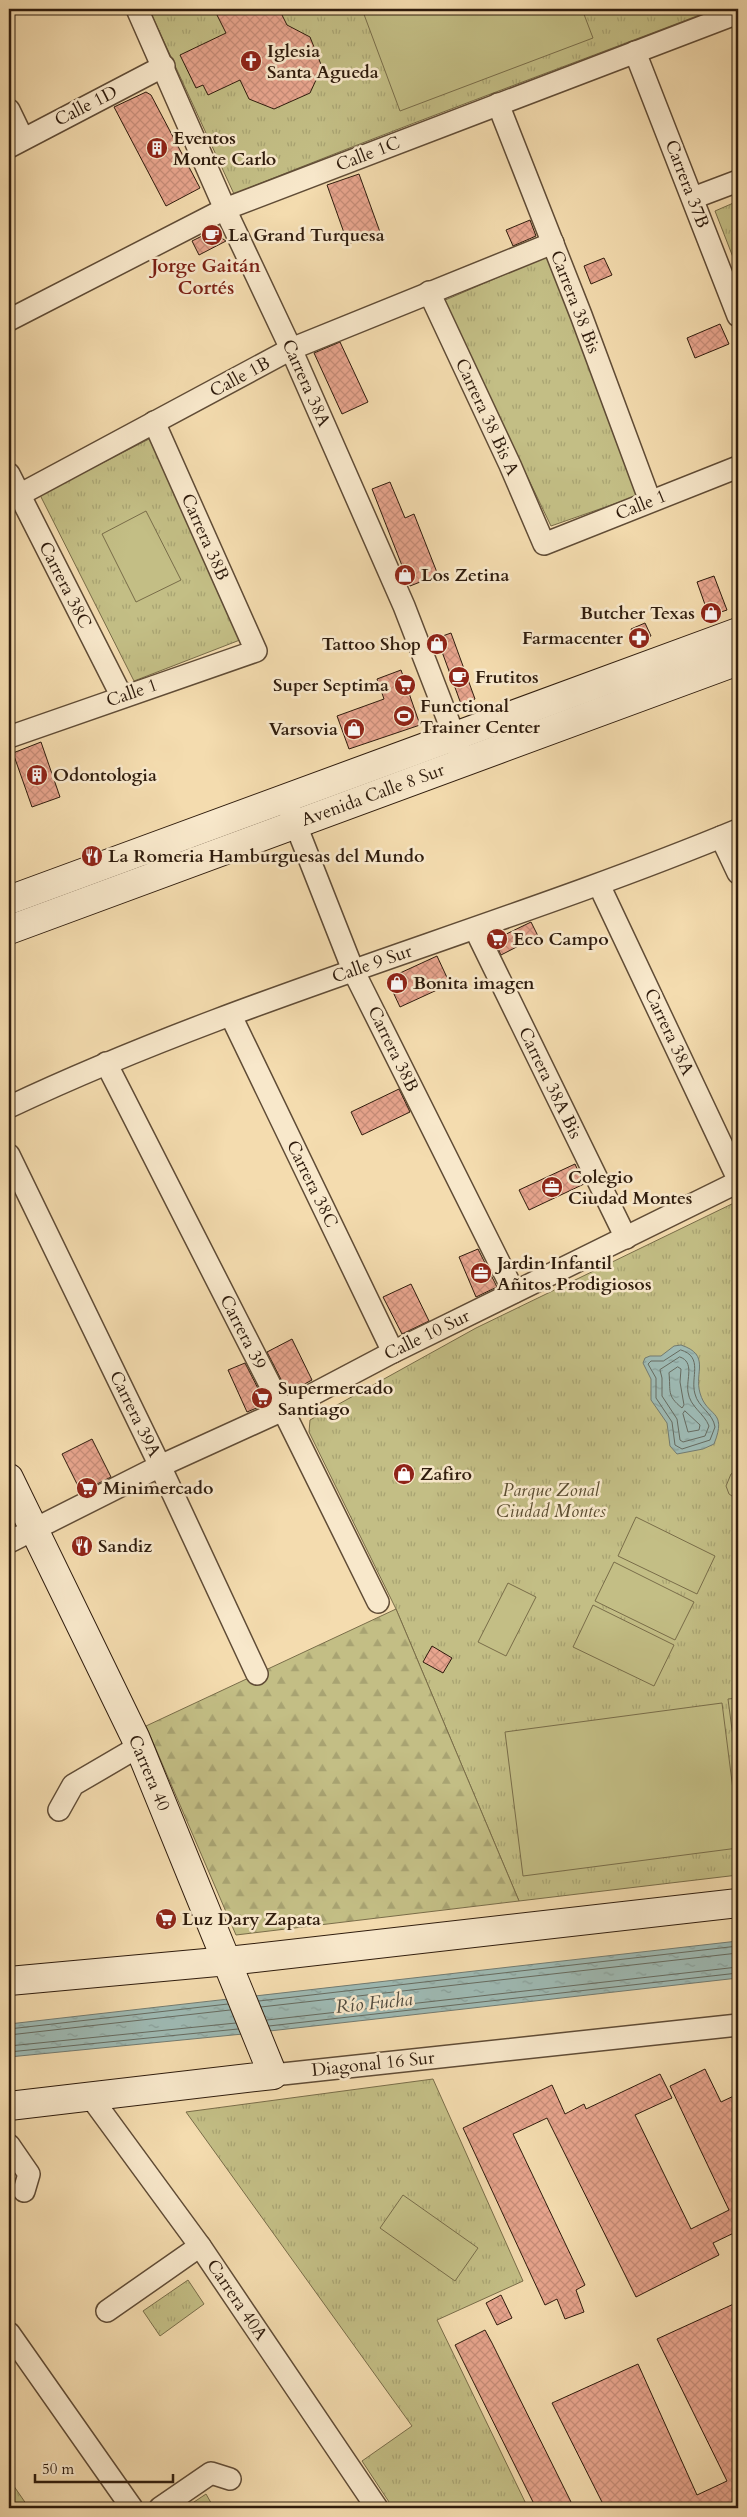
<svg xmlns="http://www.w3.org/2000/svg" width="747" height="2517" font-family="Cardo,serif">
<defs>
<pattern id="grass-tufts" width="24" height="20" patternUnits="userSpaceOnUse" patternTransform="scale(1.25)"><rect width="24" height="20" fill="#c3be85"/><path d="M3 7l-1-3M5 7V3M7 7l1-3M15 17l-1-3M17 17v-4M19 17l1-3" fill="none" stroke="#a8a372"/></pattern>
<pattern id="forest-firs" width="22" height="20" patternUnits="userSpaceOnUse" patternTransform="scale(1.25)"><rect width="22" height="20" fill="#c3be85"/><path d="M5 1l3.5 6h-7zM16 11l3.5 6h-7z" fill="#a8a372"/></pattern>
<pattern id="water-ripples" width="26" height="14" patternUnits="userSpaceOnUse" patternTransform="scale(1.25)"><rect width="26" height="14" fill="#9ebab4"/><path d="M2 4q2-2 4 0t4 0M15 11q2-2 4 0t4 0" fill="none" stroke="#889f9a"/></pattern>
<pattern id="building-cross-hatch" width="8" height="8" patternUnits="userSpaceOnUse" patternTransform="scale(1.25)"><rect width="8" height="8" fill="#e8a58e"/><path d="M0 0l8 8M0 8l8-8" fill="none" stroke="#c78d79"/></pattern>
</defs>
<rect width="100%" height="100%" fill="#f4dcaf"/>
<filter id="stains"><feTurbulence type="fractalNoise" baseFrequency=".004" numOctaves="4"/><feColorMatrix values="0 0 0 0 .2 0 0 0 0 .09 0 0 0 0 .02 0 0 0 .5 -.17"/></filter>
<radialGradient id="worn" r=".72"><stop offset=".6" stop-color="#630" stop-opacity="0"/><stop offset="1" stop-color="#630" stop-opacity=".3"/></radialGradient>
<g fill="url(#grass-tufts)" stroke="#796d49">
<path d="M149,9H715C554,71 393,129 234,194Z"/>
<polygon points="738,201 738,270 715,211"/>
<polygon points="550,255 637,496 551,526 443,301"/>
<polygon points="151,438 245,638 134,681 40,495"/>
<polygon points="738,1201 738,1875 519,1901 396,1609 309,1432 310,1420 476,1328"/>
<polygon points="433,2079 523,2281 437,2320 528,2508 393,2508 362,2461 412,2426 186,2112"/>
<polygon points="188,2280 204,2304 160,2336 143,2311"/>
<polygon points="9,2479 29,2508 9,2508"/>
<polygon points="206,2494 214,2508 185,2508"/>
</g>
<polygon fill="url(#forest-firs)" stroke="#796d49" points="396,1609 519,1901 236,1935 146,1726"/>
<g fill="#c3be85" stroke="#796d49">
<polygon points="362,9 582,9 593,38 400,111"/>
<polygon points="146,511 181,580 136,602 102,534"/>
<polygon points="738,1471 738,1500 729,1494 726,1486 731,1474"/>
<polygon points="636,1517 715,1556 697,1594 618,1556"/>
<polygon points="614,1562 694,1602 675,1640 595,1601"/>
<polygon points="508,1583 536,1597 506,1656 478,1642"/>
<polygon points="593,1605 674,1645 654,1686 573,1647"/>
<polygon points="738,1698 738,1768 737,1768 728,1699"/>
<polygon points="722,1703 738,1829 738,1848 523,1876 505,1732"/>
<polygon points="403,2195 478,2248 455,2281 380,2228"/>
</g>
<g fill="url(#water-ripples)" stroke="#727b71">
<path d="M681,1345C711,1355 694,1372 700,1393C707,1418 728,1409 714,1444L703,1449L677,1454L670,1446L667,1423L651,1400V1379L643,1363L645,1358L650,1356H661L674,1346Z"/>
<polygon points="738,1941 738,1978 243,2034 9,2057 9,2024"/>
</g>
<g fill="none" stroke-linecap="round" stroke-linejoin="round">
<g stroke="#666b60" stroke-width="1">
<path d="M681,1350C704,1357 690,1377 695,1394C698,1407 713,1413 715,1427L710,1440L682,1449L675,1445L672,1422L656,1398V1378L648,1364L651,1361H663Z"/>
<path d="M680,1357C695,1362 686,1379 688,1392C690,1407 704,1413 709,1426L705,1436L683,1442L680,1440L677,1419L662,1396V1378L660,1370Z"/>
<path d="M678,1367L681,1369L680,1382L684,1405L682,1408C666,1395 671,1391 669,1373Z"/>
<polygon points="685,1411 700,1425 699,1430 688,1432 683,1414"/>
<polyline points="259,2001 738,1946"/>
<polyline points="261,2007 738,1953"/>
<polyline points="267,2020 738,1967"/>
<polyline points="269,2026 738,1973"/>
<polyline points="9,2029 228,2004"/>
<polyline points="9,2035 230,2010"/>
<polyline points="9,2046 236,2023"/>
<polyline points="9,2052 238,2029"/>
</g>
</g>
<g fill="url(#building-cross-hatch)" stroke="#2f1c0d">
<polygon points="214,9 279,9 287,25 310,37 322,67 310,93 274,109 249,99 240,80 208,95 203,85 196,88 180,55 226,33"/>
<polygon points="146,92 151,95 200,188 166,206 114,107"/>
<polygon points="359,174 380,232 348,244 327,185"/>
<polygon points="530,220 536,236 513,246 506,230"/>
<polygon points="208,233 214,233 226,241 199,255 192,241"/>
<polygon points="604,258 612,275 591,284 584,266"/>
<polygon points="720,324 729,344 695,358 687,338"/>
<polygon points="340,342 368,402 342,414 314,353"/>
<polygon points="390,482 405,518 414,514 438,575 410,586 372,489"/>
<polygon points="714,576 727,610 709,616 697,582"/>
<polygon points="645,623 651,636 636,642 631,629"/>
<polygon points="451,633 475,699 461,704 437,638"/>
<polygon points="401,670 420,725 349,749 337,716 384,699 377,679"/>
<polygon points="41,742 60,797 32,807 13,753"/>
<polygon points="531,922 538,936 501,955 494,940"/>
<polygon points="437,956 450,984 400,1007 387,979"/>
<polygon points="399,1089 410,1112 362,1135 351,1112"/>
<polygon points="575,1164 584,1184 529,1210 519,1190"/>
<polygon points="478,1249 497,1287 476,1297 459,1257"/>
<polygon points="411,1284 429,1321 402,1334 383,1297"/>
<polygon points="292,1339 312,1380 288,1393 267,1352"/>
<polygon points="245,1363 266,1404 247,1412 228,1370"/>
<polygon points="92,1439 111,1477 81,1492 62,1454"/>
<polygon points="432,1646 452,1658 443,1673 423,1662"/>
<polygon points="705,2069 721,2102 738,2094 738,2231 713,2243 719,2255 636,2297 547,2118 513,2134 585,2285 576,2290 584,2312 565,2319 557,2299 545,2305 463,2128 552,2085 565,2114 584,2104 586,2109 660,2074 672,2098 635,2115 691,2229 729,2210 670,2086"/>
<polygon points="501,2295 512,2318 497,2325 486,2303"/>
<polygon points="738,2302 738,2508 605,2508 552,2403 638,2364 697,2495 727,2481 657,2339"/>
<polygon points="485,2330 492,2343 574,2508 536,2508 455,2345"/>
</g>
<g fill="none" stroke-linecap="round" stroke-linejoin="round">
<g stroke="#604c36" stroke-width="24">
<g id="street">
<polyline points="137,9 225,209 291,349 404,606 460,751"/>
<polyline points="635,52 738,316"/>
<polyline points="498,104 581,315 650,501"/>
<polyline points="9,110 23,139"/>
<polyline points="9,147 164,66"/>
<polyline points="693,198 738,181"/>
<polyline points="429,292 510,465 544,544 738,467"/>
<polyline points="9,320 225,209 738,13"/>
<polyline points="9,474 122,697"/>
<polyline points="19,495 291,349 553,243"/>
<polyline points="9,737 256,651 154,422"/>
<polyline points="290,810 353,970 514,1292"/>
<polyline points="721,837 738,873"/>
<polyline points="599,885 738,1179"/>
<polyline points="475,929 626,1238"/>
<polyline points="231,1016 393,1352"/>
<polyline points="106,1063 283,1410 378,1602"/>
<path d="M9,1107C244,996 498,929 738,830"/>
<polyline points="9,1155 160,1466 257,1674"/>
<polyline points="9,1542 160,1466 283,1410 393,1352 738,1182"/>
<polyline points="59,1810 73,1785 138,1747"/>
<polyline points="273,2075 738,2025"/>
<polyline points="90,2096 200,2246 377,2508"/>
<polyline points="9,2145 29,2174 24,2191"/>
<polyline points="107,2311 200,2246"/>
<polyline points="9,2333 132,2508"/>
<polyline points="160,2508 211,2473 230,2479"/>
</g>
</g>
<g stroke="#2f1c0d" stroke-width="30">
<g id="secondary">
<polyline points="9,900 738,632"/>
<polyline points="9,930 738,661"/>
<polyline points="9,1478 135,1737 273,2075 9,2106"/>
<polyline points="9,1981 228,1961 738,1903"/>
</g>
</g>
<use href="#street" stroke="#f8e8cb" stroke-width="21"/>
<use href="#secondary" stroke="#f8e8cb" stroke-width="28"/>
</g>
<defs>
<g id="church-disc" transform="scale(1.125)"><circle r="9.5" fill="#8f2418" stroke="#f8e8cb"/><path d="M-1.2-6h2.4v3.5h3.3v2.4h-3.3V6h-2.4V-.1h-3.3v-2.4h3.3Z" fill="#fff"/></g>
<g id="building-disc" transform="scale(1.125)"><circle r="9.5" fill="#8f2418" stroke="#f8e8cb"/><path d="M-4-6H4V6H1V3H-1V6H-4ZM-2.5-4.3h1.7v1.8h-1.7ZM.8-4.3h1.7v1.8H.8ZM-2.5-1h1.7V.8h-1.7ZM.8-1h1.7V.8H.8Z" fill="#fff"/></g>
<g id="cafe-disc" transform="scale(1.125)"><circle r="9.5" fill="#8f2418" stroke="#f8e8cb"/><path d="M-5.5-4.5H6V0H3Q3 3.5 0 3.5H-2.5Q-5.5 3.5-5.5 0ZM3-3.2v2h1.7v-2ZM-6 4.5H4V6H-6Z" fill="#fff"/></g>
<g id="shop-disc" transform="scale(1.125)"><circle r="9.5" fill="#8f2418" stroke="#f8e8cb"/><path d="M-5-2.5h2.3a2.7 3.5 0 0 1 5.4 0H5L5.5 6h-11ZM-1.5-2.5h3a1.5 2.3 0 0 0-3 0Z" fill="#fff"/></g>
<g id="pharmacy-disc" transform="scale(1.125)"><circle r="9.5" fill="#8f2418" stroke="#f8e8cb"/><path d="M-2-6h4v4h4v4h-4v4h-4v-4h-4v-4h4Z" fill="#fff"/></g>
<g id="supermarket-disc" transform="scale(1.125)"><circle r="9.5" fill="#8f2418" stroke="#f8e8cb"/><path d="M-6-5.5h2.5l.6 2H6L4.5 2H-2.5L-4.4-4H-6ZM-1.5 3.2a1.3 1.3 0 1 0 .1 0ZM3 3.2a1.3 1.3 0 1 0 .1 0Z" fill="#fff"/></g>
<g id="stadium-disc" transform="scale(1.125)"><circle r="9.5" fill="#8f2418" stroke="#f8e8cb"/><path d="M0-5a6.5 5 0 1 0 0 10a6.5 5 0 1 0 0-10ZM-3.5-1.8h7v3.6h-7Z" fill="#fff"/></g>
<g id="restaurant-disc" transform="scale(1.125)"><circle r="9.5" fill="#8f2418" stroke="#f8e8cb"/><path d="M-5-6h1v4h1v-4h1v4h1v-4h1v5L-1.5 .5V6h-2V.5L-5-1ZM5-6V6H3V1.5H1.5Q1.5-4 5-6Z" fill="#fff"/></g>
<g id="office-disc" transform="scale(1.125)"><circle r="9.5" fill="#8f2418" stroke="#f8e8cb"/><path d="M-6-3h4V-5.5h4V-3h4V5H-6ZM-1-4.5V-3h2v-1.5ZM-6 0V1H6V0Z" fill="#fff"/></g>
</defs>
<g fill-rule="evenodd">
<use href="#church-disc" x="251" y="61"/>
<use href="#building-disc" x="157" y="148"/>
<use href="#cafe-disc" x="212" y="235"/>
<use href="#shop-disc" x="405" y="575"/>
<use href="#shop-disc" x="711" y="613"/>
<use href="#pharmacy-disc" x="639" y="638"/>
<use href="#shop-disc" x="437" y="644"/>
<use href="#cafe-disc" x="459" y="677"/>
<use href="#supermarket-disc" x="405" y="685"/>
<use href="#stadium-disc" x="404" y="716"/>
<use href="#shop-disc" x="354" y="729"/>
<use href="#building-disc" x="37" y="775"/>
<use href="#restaurant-disc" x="92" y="856"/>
<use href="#supermarket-disc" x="497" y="939"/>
<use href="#shop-disc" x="397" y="983"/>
<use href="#office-disc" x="552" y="1187"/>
<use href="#office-disc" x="481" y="1273"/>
<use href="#supermarket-disc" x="262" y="1398"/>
<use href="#shop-disc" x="404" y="1474"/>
<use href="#supermarket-disc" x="87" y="1488"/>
<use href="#restaurant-disc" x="82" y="1546"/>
<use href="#supermarket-disc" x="166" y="1919"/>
</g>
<g text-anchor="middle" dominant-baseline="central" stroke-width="5" stroke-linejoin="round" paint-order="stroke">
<g font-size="18" font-weight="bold" fill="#2f1c0d" stroke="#f8e8cb" text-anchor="start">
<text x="267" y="51">Iglesia<tspan x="267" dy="21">Santa Agueda</tspan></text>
<text x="173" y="138">Eventos<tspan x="173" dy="21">Monte Carlo</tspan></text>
<text x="228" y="235">La Grand Turquesa</text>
<text x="421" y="575">Los Zetina</text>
<text x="695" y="613" text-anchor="end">Butcher Texas</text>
<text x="623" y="638" text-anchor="end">Farmacenter</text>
<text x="421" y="644" text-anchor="end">Tattoo Shop</text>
<text x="475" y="677">Frutitos</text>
<text x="389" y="685" text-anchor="end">Super Septima</text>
<text x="420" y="706">Functional<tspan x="420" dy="21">Trainer Center</tspan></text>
<text x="338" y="729" text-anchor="end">Varsovia</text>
<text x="53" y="775">Odontologia</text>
<text x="108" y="856">La Romeria Hamburguesas del Mundo</text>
<text x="513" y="939">Eco Campo</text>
<text x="413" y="983">Bonita imagen</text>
<text x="568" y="1177">Colegio<tspan x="568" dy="21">Ciudad Montes</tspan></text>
<text x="497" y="1263">Jardin Infantil<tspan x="497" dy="21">Añitos Prodigiosos</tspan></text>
<text x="278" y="1388">Supermercado<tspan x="278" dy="21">Santiago</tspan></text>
<text x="420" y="1474">Zafiro</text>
<text x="103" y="1488">Minimercado</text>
<text x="98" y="1546">Sandiz</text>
<text x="182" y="1919">Luz Dary Zapata</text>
</g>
<g font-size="18" fill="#2f1c0d" stroke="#f8e8cb">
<text transform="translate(86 106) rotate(-27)">Calle 1D</text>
<text transform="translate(368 154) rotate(-21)">Calle 1C</text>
<text transform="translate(687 184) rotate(69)">Carrera 37B</text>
<text transform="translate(575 302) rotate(69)">Carrera 38 Bis</text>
<text transform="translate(240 377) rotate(-28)">Calle 1B</text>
<text transform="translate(306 383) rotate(66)">Carrera 38A</text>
<text transform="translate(487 417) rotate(65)">Carrera 38 Bis A</text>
<text transform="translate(641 505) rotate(-22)">Calle 1</text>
<text transform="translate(205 537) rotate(66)">Carrera 38B</text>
<text transform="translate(65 585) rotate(63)">Carrera 38C</text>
<text transform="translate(132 693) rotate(-19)">Calle 1</text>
<text transform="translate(373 795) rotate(-20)">Avenida Calle 8 Sur</text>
<text transform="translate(372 964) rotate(-19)">Calle 9 Sur</text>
<text transform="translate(669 1032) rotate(65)">Carrera 38A</text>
<text transform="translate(393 1049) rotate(64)">Carrera 38B</text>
<text transform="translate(550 1083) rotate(64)">Carrera 38A Bis</text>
<text transform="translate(312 1184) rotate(64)">Carrera 38C</text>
<text transform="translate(243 1332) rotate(63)">Carrera 39</text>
<text transform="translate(427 1335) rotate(-26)">Calle 10 Sur</text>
<text transform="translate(135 1414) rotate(64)">Carrera 39A</text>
<text transform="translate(149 1773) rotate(67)">Carrera 40</text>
<text transform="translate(373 2064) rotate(-6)">Diagonal 16 Sur</text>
<text transform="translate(237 2300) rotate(56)">Carrera 40A</text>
</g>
<g font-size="18" font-style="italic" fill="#5b4d31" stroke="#f8e8cb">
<text x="551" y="1490">Parque Zonal<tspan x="551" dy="21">Ciudad Montes</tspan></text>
</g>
<g font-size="19" font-weight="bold" fill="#7a1f14" stroke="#f8e8cb">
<text x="206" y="266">Jorge Gaitán<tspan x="206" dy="22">Cortés</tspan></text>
</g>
<g font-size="19" font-style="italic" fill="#504b3f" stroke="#f8e8cb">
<text transform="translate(374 2003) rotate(-6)">Río Fucha</text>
</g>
</g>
<rect width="747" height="2517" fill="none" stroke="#f4dcaf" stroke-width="30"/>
<rect x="10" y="10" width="727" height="2497" fill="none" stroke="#2f1c0d" stroke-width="2.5"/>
<rect x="15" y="15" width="717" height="2487" fill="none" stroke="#2f1c0d"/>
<path d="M35 2474v8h138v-8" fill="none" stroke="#2f1c0d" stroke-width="2.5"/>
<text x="42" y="2474" font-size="15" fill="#2f1c0d" stroke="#f8e8cb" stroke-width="4" paint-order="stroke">50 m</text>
<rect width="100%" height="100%" filter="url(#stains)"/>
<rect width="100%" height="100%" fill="url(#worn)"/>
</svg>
